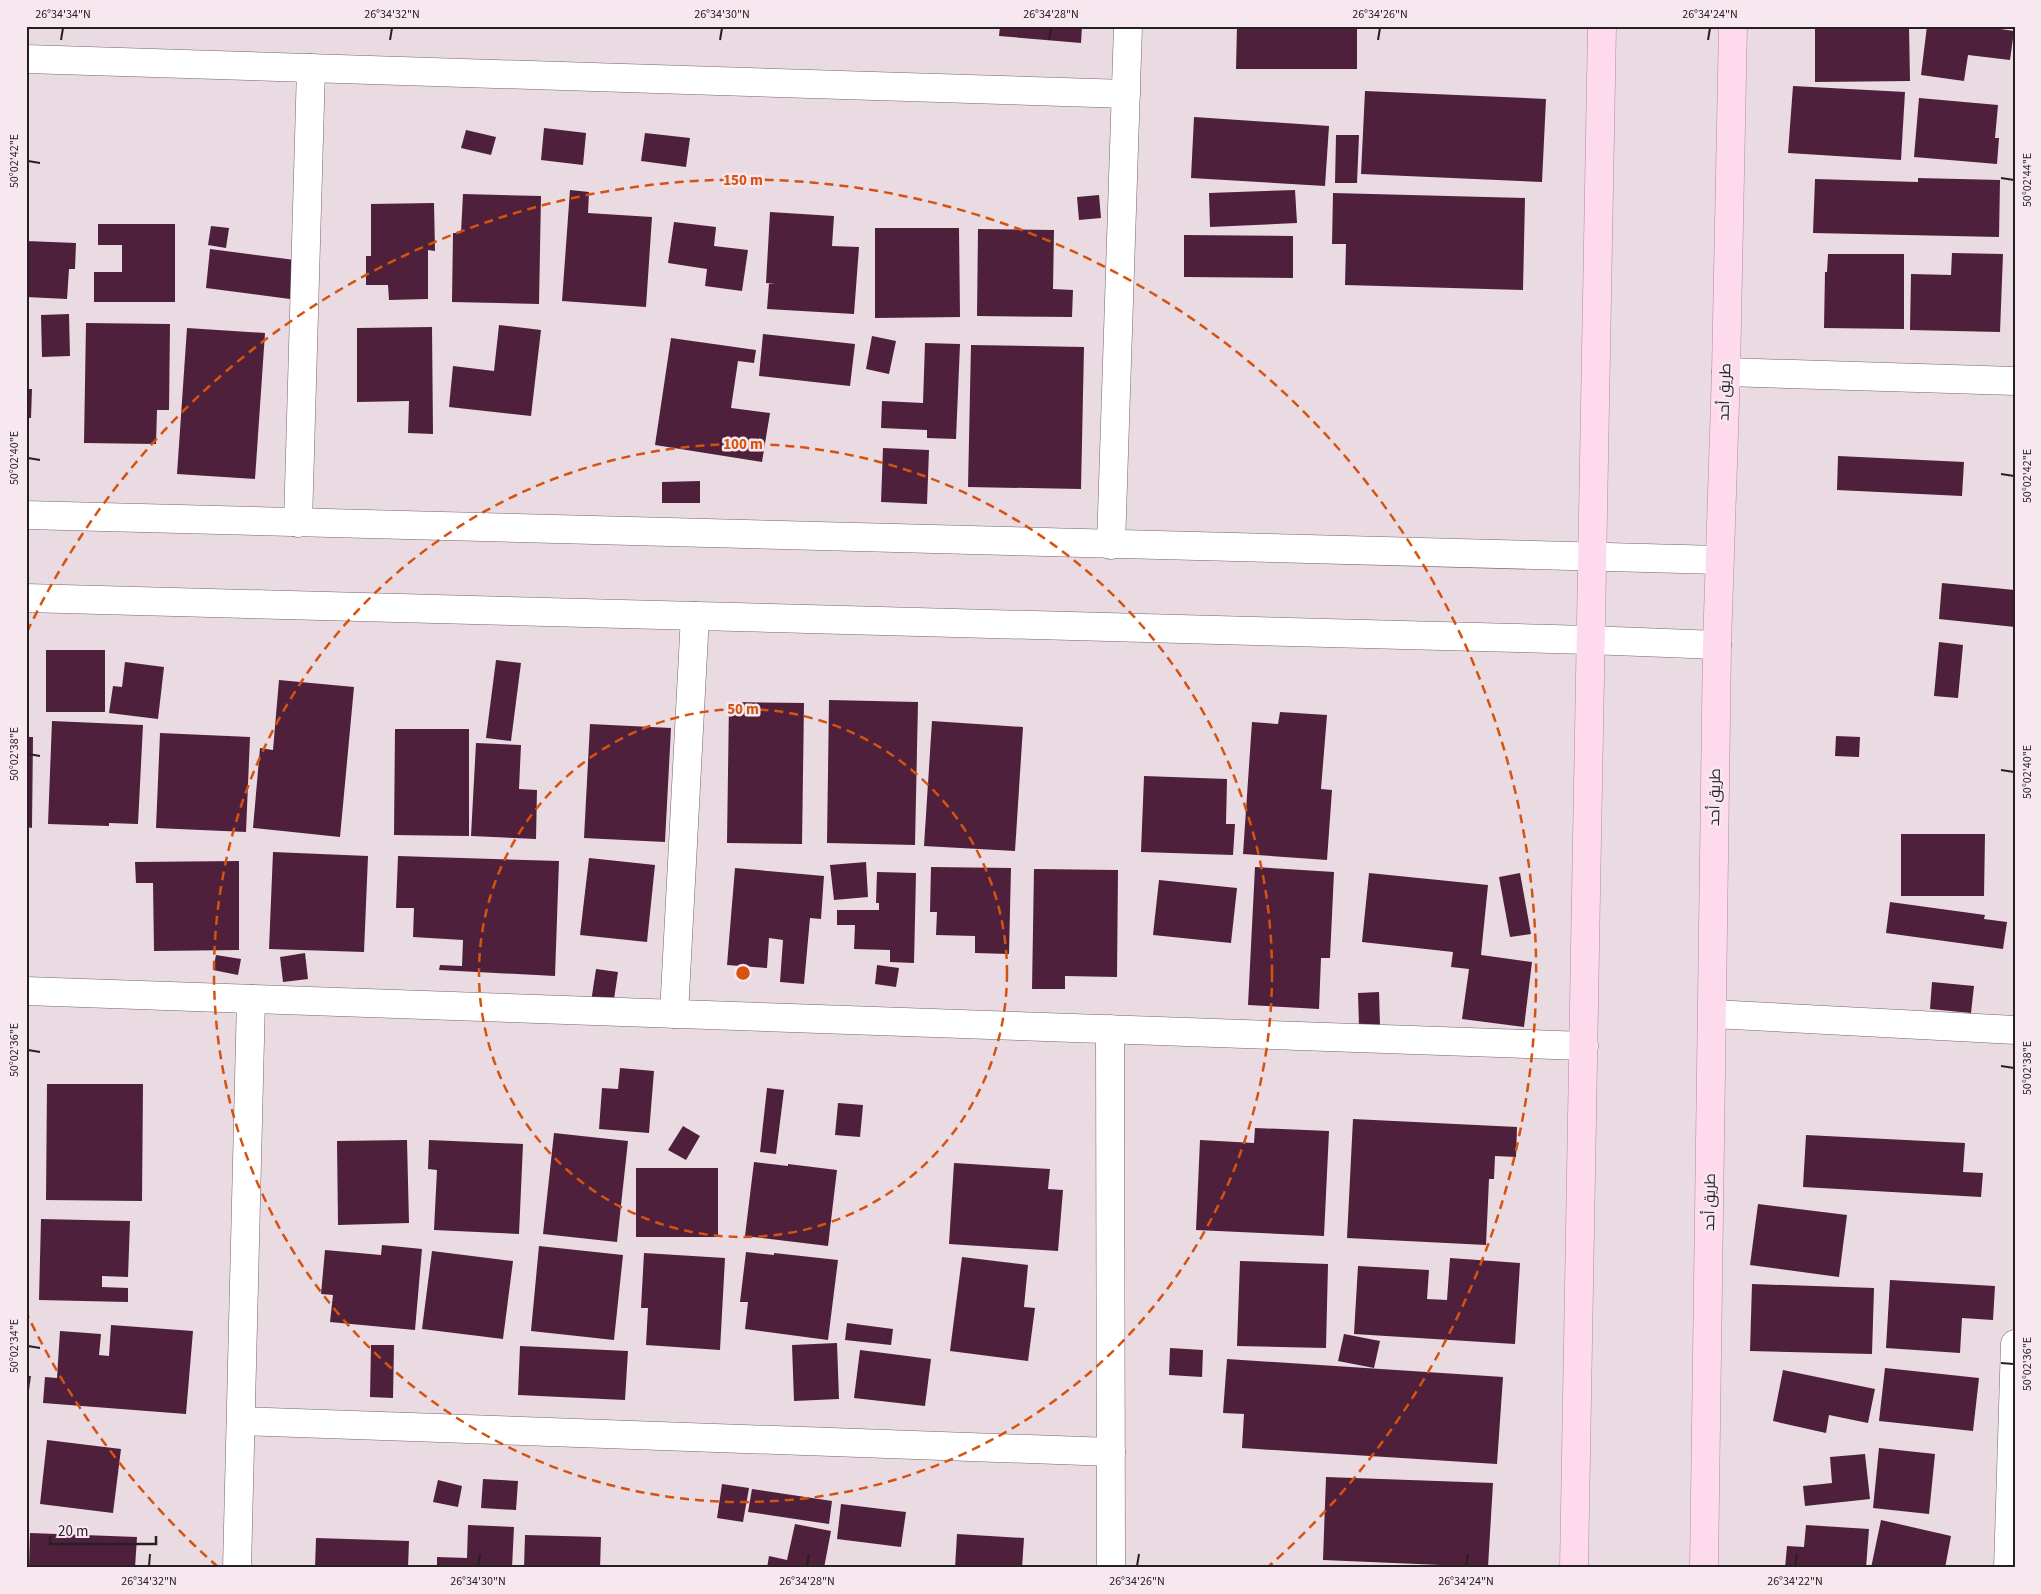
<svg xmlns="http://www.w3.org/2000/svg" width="2041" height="1594" font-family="'Source Sans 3',Cairo,sans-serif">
<rect width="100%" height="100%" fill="#eadae2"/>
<g fill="#4e203c">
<polygon points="1000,26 1082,26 1081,43 999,36"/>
<polygon points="1237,26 1357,26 1357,69 1236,69"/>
<polygon points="1815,26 1909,26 1910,81 1815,82"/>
<polygon points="1927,26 1980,26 2014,31 2010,60 1968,55 1964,81 1921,75"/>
<polygon points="1793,86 1905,92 1901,160 1788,153"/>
<polygon points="1365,91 1546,99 1542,182 1361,174"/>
<polygon points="1919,98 1998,105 1995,138 1999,138 1997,164 1914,157"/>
<polygon points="1194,117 1329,126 1325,186 1191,178"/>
<polygon points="544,128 586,133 583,165 541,160"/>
<polygon points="466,130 496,137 491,155 461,148"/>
<polygon points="645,133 690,138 686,167 641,161"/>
<polygon points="1336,135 1359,135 1357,183 1335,183"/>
<polygon points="1918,178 2000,180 1999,237 1813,233 1815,179 1918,182"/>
<polygon points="570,190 589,192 588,213 652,217 646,307 562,301"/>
<polygon points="1295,190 1297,223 1210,227 1209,193"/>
<polygon points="1333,193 1525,198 1523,290 1345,285 1346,244 1332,244"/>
<polygon points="463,194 541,196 539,304 452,302 453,233 461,233"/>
<polygon points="1099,195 1101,218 1079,220 1077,197"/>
<polygon points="434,203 435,251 428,250 428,299 389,300 388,285 366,285 366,256 371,256 371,204"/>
<polygon points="770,212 834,216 832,246 859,247 854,314 767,309 769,284 775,284 766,283"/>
<polygon points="674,222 716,227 714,246 748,250 742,291 705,286 707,269 668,263"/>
<polygon points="98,224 175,224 175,302 94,302 94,272 122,272 122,245 98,245"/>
<polygon points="211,226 229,228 226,248 208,245"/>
<polygon points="875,228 959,228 960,317 875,318"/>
<polygon points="978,229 1054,230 1053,289 1073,290 1072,317 977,316"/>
<polygon points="1184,235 1293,236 1293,278 1184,277"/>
<polygon points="26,241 76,243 75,269 69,269 67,299 26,297"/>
<polygon points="210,249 295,260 290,299 206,288"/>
<polygon points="1952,253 2003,254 2000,332 1910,330 1911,274 1951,275"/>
<polygon points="1828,254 1904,254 1904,329 1824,328 1825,272 1827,272"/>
<polygon points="69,314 70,356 42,357 41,315"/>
<polygon points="86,323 170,324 169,410 157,410 156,444 84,443"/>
<polygon points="499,325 541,330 531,416 449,407 453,366 494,371"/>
<polygon points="432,327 433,434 408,433 409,401 357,402 357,328"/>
<polygon points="187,328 265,333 255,479 177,474"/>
<polygon points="763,334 855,344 850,386 759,376"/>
<polygon points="872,336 896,341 889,374 866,369"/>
<polygon points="671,338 756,350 754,363 738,361 731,408 770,413 762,462 655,445"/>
<polygon points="925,343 960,344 956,439 927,438 927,430 881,428 882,401 923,403"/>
<polygon points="971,345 1084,347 1081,489 968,487"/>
<polygon points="26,389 32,389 31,418 26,418"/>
<polygon points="883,448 929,450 927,504 881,502"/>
<polygon points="1838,456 1964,462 1962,496 1837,490"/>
<polygon points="700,481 700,503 662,503 662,482"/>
<polygon points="1942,583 2015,590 2015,627 1939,619"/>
<polygon points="1939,642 1963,645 1958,698 1934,696"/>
<rect x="46" y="650" width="59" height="62"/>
<polygon points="496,660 521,663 511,741 486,738"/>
<polygon points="125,662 164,667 158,719 109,713 113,686 122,687"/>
<polygon points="279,680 354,687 340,837 253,828 260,748 273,750"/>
<polygon points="829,700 918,702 915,845 827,843"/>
<polygon points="729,702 804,703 802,844 727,843"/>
<polygon points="1280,712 1327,715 1321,789 1332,790 1327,860 1243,854 1252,722 1278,724"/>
<polygon points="52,721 143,725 138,824 109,823 109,826 48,824"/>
<polygon points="932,721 1023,727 1015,851 924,846"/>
<polygon points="590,724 671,728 665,842 584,838"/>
<polygon points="395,729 469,729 469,836 394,835"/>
<polygon points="160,733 250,737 246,832 156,828"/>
<polygon points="1836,736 1860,737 1859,757 1835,756"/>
<polygon points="26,737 33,737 32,828 26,827"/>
<polygon points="476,743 521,745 519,789 537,790 536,839 471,836"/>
<polygon points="1144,776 1227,779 1226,824 1235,824 1233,855 1141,852"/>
<polygon points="1901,834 1985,834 1984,896 1901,896"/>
<polygon points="273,852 368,856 364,952 269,949"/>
<polygon points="398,856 559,861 555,976 439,970 440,965 462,966 463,940 413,937 414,908 396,908"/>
<polygon points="589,858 655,865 647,942 580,935"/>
<polygon points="239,861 239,950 154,951 153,883 136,883 135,862"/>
<polygon points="866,862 868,897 834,900 830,865"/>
<polygon points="931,867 1011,868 1009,954 975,953 975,936 936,935 937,912 930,912"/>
<polygon points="1255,867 1334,872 1330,958 1321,958 1319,1009 1248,1005"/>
<polygon points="735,868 824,876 821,919 810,918 804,984 780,982 783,940 769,938 767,968 727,965"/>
<polygon points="1034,869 1118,870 1117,977 1065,976 1065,989 1032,989"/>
<polygon points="877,872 916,873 914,963 890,962 890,950 854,949 855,925 837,925 837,910 879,910 879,903 876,903"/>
<polygon points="1369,873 1488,885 1481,955 1532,962 1524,1027 1462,1019 1469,969 1451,967 1453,952 1362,942"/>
<polygon points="1520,873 1531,934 1510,937 1499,877"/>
<polygon points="1159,880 1237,888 1231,943 1153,935"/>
<polygon points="1890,902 1985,915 1984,919 2007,922 2003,949 1886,933"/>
<polygon points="305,953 308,979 283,982 280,957"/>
<polygon points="216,955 241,959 238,975 213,970"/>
<polygon points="877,965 899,968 896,987 875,984"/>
<polygon points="596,969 618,972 613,1006 591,1002"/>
<polygon points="1932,982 1974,986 1971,1013 1930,1009"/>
<polygon points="1379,992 1380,1026 1359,1026 1358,993"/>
<polygon points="620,1068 654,1071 649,1133 599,1129 602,1088 618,1089"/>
<polygon points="47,1084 143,1084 142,1201 46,1200"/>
<polygon points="767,1088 784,1090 776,1154 760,1152"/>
<polygon points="838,1103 863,1105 860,1137 835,1135"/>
<polygon points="1353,1119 1517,1127 1516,1157 1495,1156 1494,1179 1489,1179 1486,1245 1347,1238"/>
<polygon points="683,1126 700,1136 686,1160 668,1150"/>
<polygon points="1255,1128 1329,1131 1324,1236 1196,1230 1200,1140 1254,1143"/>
<polygon points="554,1133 628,1141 617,1242 543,1234"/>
<polygon points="1806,1135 1965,1143 1963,1172 1983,1173 1981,1197 1803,1187"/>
<polygon points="407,1140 409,1223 338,1225 337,1141"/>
<polygon points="429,1140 523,1144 519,1234 434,1230 437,1170 428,1169"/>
<polygon points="754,1162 788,1166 788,1164 837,1170 828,1246 745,1236"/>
<polygon points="954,1163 1050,1169 1048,1189 1063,1190 1058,1251 949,1244"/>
<rect x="636" y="1168" width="82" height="69"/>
<polygon points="1758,1204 1847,1215 1839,1277 1750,1265"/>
<polygon points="41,1219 130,1221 128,1277 102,1276 102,1287 128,1288 128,1302 39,1300"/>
<polygon points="382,1245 422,1249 415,1330 330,1322 333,1295 321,1294 325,1250 381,1255"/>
<polygon points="539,1246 623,1255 614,1340 531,1331"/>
<polygon points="432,1251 513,1261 503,1339 422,1329"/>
<polygon points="746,1252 774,1255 774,1253 838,1260 828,1340 745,1329 748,1302 740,1302"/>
<polygon points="644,1253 725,1258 720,1350 646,1345 648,1308 641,1308"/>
<polygon points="962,1257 1028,1265 1024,1307 1035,1308 1028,1361 950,1351"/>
<polygon points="1450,1258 1520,1263 1515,1344 1354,1334 1358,1266 1429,1270 1427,1299 1447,1300"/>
<polygon points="1240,1261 1328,1264 1326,1348 1237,1346"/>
<polygon points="1890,1280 1995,1286 1993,1320 1962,1318 1960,1353 1886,1348"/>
<polygon points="1752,1284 1874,1288 1872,1354 1750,1351"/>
<polygon points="847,1323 893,1329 891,1345 845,1340"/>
<polygon points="111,1325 193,1331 186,1414 43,1403 45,1377 57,1378 60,1331 101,1334 99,1355 109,1356"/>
<polygon points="1344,1334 1380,1341 1374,1368 1338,1361"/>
<polygon points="837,1343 839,1399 794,1401 792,1345"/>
<polygon points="371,1345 394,1345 393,1398 370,1397"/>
<polygon points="520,1346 628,1351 625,1400 518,1395"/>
<polygon points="1170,1348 1203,1350 1202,1377 1169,1375"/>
<polygon points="860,1350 931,1359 925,1406 854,1398"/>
<polygon points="1227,1359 1503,1377 1497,1464 1242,1448 1244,1414 1223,1413"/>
<polygon points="1885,1368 1979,1378 1973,1431 1879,1421"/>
<polygon points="1783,1370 1875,1389 1868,1423 1829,1415 1826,1433 1773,1421"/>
<polygon points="26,1376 31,1376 27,1404 26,1404"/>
<polygon points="47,1440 121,1449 113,1513 40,1504"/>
<polygon points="1879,1448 1935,1454 1929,1514 1873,1508"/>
<polygon points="1865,1454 1870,1499 1805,1506 1803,1486 1832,1483 1830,1457"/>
<polygon points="1326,1477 1493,1483 1488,1567 1323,1560"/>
<polygon points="483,1479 518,1481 516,1510 481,1508"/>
<polygon points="438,1480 462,1486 458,1507 433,1502"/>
<polygon points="722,1484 749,1488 743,1522 717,1518"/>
<polygon points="752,1489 832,1501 829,1524 748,1512"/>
<polygon points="841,1504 906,1512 901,1547 837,1539"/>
<polygon points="1881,1520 1951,1536 1945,1568 1871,1568"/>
<polygon points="795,1524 831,1531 824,1568 767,1568 769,1556 787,1560"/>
<polygon points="468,1525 514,1527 512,1568 437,1568 437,1557 467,1558"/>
<polygon points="1806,1525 1869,1529 1866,1568 1785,1568 1787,1546 1804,1547"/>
<polygon points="30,1533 137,1537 135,1568 29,1568"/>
<polygon points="957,1534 1024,1538 1022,1568 955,1568"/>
<polygon points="525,1535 601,1537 600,1568 524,1568"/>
<polygon points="316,1538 409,1541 408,1568 315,1568"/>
</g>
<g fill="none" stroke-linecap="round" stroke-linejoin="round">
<g stroke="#74666d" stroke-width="29">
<g id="minor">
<polyline points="26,59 1126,94"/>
<polyline points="1726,372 2015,381"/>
<polyline points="26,515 1719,560"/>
<polyline points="298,523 311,68"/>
<polyline points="1111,545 1128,26"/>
<polyline points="26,598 1589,640 1717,645"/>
<polyline points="26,991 1584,1046"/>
<polyline points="674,1014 695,616"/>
<polyline points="1713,1014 2015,1030"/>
<polyline points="1110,1029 1111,1568"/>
<polyline points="241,1421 1111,1452"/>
<polyline points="237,1568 251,999"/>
<polyline points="2008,1568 2015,1344"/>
</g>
</g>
<g stroke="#b2899e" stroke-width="29">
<g id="major">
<path d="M1574,1568C1584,1054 1591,540 1602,26"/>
<polyline points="1704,1568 1717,645 1726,372 1733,26"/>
</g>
</g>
<use href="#minor" stroke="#fff" stroke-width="28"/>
<use href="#major" stroke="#fedaed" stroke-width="28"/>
</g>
<path fill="none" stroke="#262023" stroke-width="2" d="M61,40L63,28M390,40L392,28M720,40L722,28M1049,40L1051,28M1378,40L1380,28M1708,40L1710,28M28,161L40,163M2001,178L2014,180M28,458L40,460M2001,474L2014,476M28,754L40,756M2001,770L2014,772M28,1050L40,1052M2001,1066L2014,1068M28,1346L40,1348M2001,1363L2014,1364M149,1566L150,1554M478,1566L480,1554M807,1566L809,1554M1137,1566L1139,1554M1466,1566L1468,1554M1795,1566L1797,1554"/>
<g fill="none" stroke="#d5530e" stroke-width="2.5" stroke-dasharray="9 6">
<circle cx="743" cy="973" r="264"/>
<circle cx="743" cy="973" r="529"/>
<path d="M218 1567A793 793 0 0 1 27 1314M27 632A793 793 0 1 1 1268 1567"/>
</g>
<g text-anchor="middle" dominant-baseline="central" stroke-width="5" stroke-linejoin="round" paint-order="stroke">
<g font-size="15" fill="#262023" stroke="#f7e7ef">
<text transform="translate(1725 392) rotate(-88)">طريق أحد</text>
<text transform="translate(1715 797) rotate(-89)">طريق أحد</text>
<text transform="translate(1710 1202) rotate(-89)">طريق أحد</text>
</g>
</g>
<circle cx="743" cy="973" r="8" fill="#d5530e" stroke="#f7e7ef" stroke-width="2.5"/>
<g font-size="15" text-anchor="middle" font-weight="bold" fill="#d5530e" stroke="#f7e7ef" stroke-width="5" stroke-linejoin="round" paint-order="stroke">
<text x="743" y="185">150 m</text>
<text x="743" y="449">100 m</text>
<text x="743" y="714">50 m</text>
</g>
<rect width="2041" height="1594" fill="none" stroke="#f7e7ef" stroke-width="55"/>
<path d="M50 1536v8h106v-8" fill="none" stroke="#262023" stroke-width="2.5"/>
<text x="58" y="1536" font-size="15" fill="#262023" stroke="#f7e7ef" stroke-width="4" paint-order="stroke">20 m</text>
<rect x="28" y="28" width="1986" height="1538" fill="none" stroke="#262023" stroke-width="2"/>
<g font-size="12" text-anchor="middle" fill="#262023">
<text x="63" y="18">26°34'34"N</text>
<text x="392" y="18">26°34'32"N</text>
<text x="722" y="18">26°34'30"N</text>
<text x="1051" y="18">26°34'28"N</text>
<text x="1380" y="18">26°34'26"N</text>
<text x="1710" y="18">26°34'24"N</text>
<text transform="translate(14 161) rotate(-90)" y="4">50°02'42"E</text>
<text transform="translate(2027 180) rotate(-90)" y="4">50°02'44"E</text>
<text transform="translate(14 458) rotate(-90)" y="4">50°02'40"E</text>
<text transform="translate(2027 476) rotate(-90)" y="4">50°02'42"E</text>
<text transform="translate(14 754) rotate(-90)" y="4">50°02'38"E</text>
<text transform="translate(2027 772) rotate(-90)" y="4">50°02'40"E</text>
<text transform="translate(14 1050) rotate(-90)" y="4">50°02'36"E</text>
<text transform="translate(2027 1068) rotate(-90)" y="4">50°02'38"E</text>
<text transform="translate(14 1346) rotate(-90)" y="4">50°02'34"E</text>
<text transform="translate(2027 1364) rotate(-90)" y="4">50°02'36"E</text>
<text x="149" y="1585">26°34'32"N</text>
<text x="478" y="1585">26°34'30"N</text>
<text x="807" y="1585">26°34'28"N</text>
<text x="1137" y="1585">26°34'26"N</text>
<text x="1466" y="1585">26°34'24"N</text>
<text x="1795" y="1585">26°34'22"N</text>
</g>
</svg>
